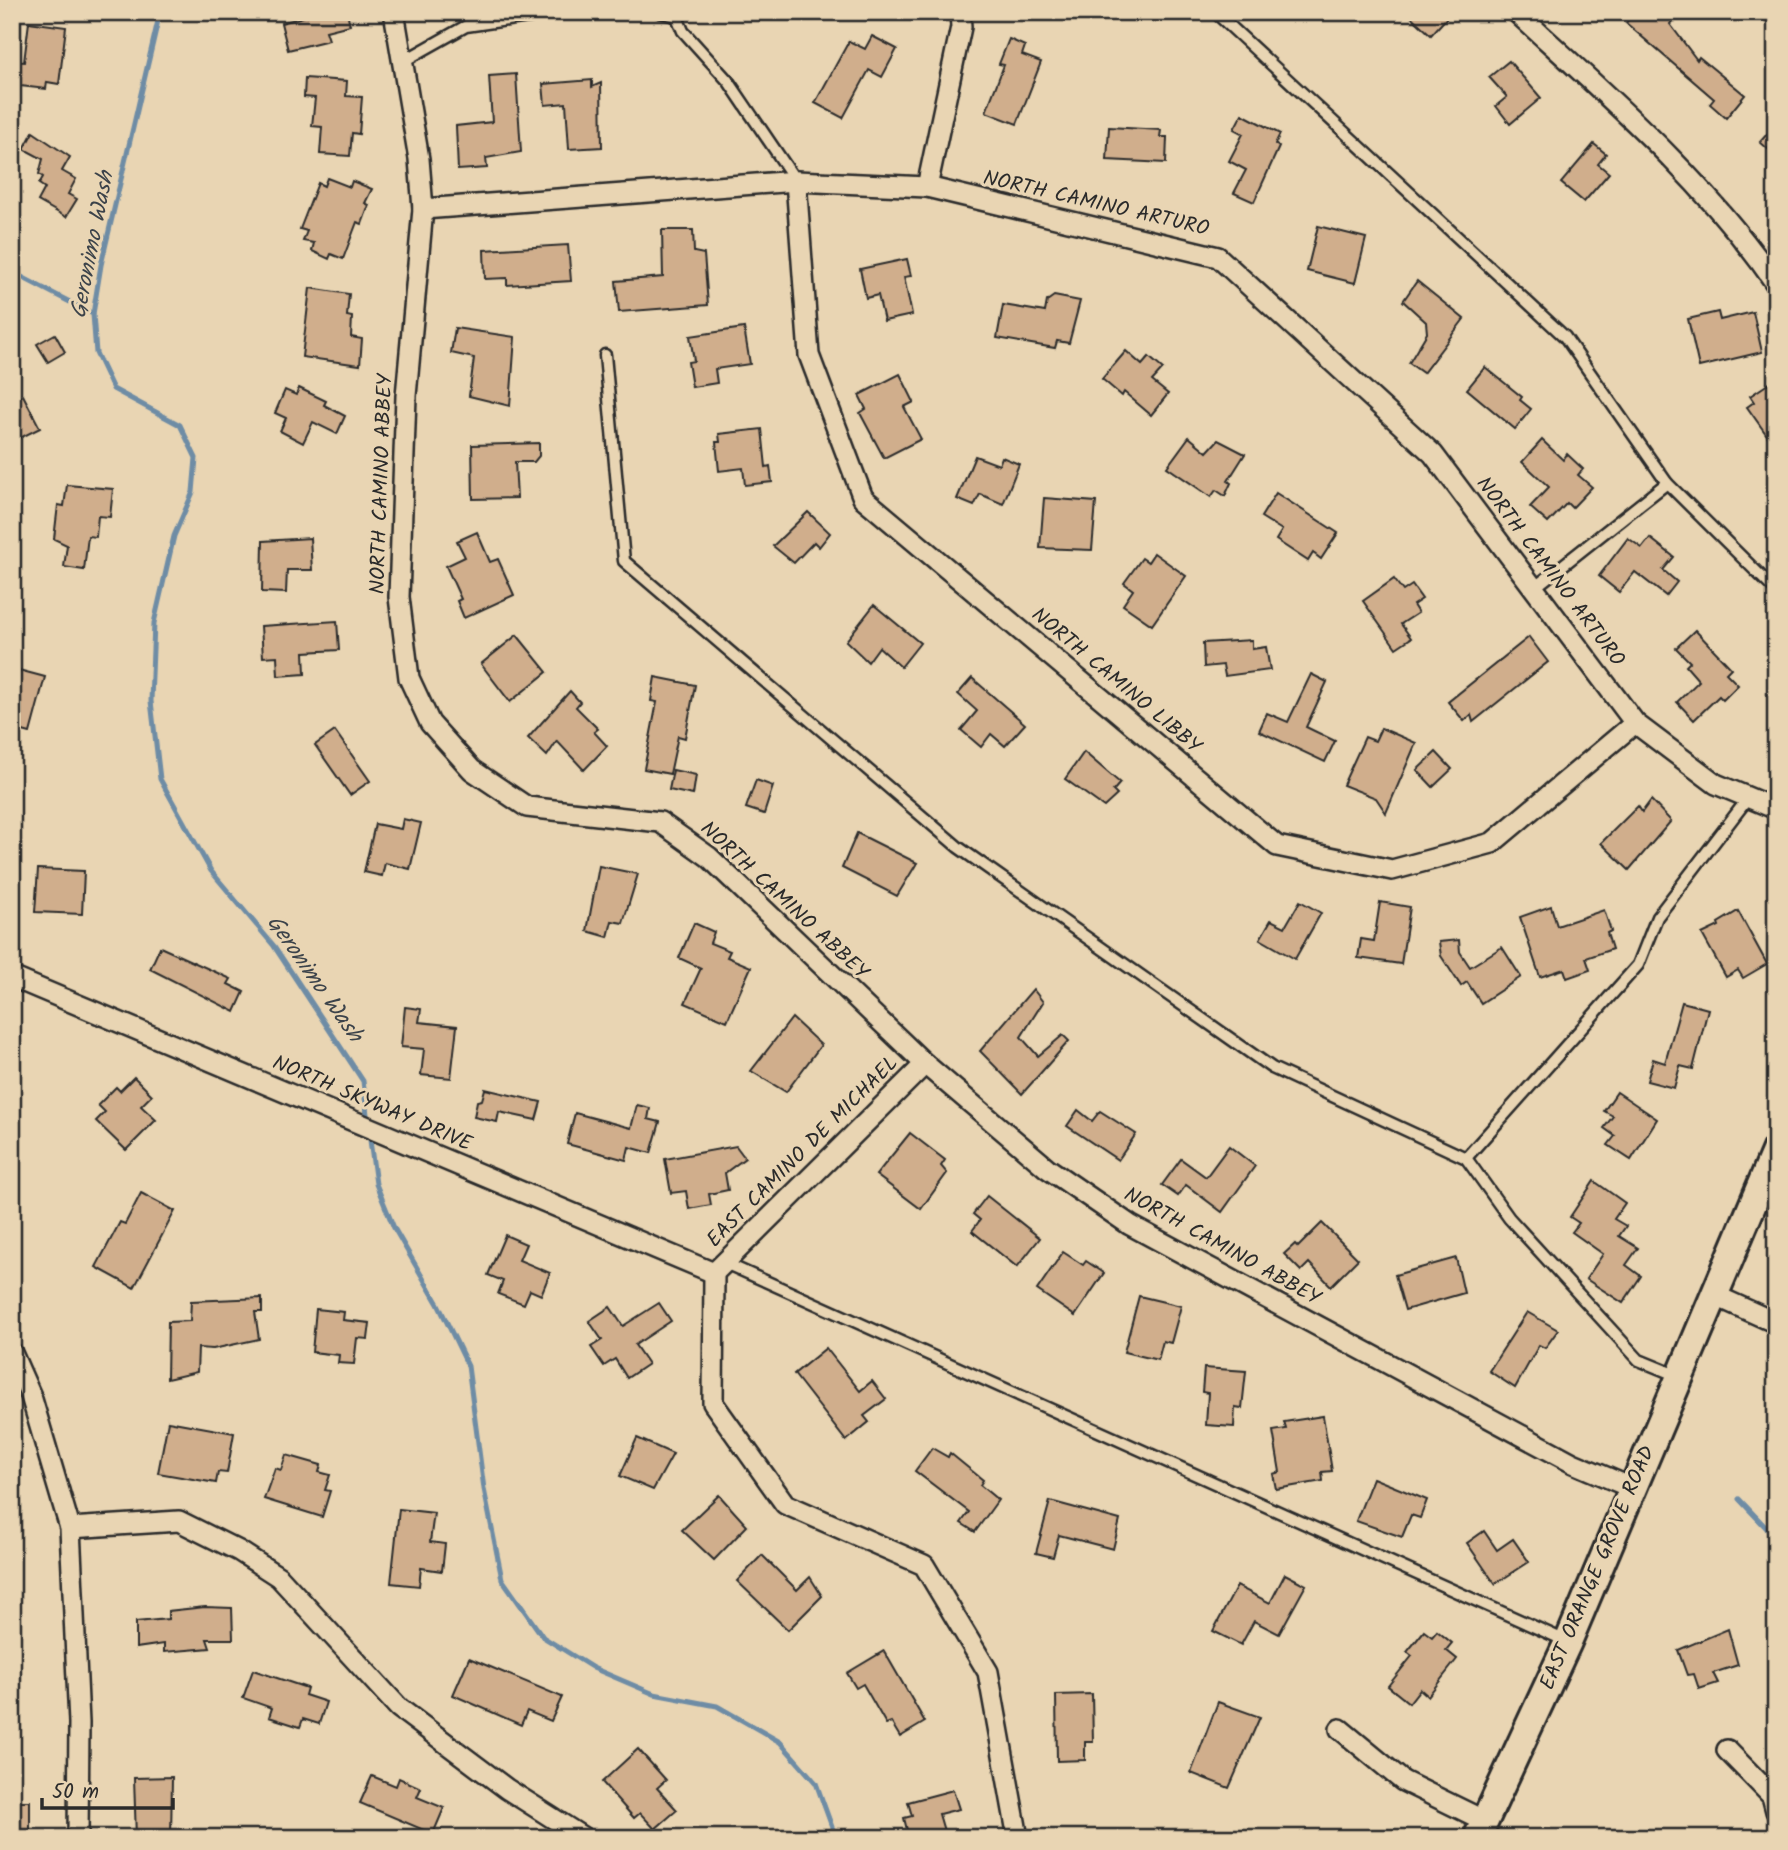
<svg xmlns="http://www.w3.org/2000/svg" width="1788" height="1850" font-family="Kalam,sans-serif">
<rect width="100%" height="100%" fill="#e9d5b3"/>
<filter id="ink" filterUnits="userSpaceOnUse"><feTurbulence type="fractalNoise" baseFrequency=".0143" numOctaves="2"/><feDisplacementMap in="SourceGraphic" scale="14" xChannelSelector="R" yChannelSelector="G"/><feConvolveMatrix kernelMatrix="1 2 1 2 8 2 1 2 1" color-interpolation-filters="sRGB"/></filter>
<g filter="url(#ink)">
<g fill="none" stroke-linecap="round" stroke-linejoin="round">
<g stroke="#6e8ca5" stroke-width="5">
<polyline points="160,12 101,265 93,314 96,353 113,389 180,425 196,458 193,492 174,536 154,623 151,701 160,779 211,871 274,946 363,1081 368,1123"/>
<polyline points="12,272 93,314"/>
<polyline points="369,1133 376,1184 394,1228 438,1304 468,1366 484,1489 502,1579 543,1637 593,1668 654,1694 717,1706 780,1742 816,1783 836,1838"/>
<polyline points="1739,1499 1776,1538"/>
</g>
</g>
<g fill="#d0ae8c" stroke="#2b2b2b" stroke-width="2">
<polygon points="306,12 347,12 350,25 326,31 329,40 288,50 281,23 307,16"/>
<polygon points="1406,12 1452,12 1431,35"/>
<polygon points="1634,12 1679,12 1670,24 1697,60 1699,57 1745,95 1726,118 1710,104 1714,99 1626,23"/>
<polygon points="29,22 66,27 59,84 47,82 46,89 12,85 15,61 24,62"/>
<polygon points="872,36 897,49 882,77 869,70 843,118 815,103 849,41 865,49"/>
<polygon points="1009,39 1025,46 1022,55 1041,62 1017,124 986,112 1004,65 999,64"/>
<polygon points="1509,61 1541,98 1510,124 1496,106 1507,97 1489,77"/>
<polygon points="516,74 521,152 486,158 487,168 458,170 456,126 492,122 489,76"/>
<polygon points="305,78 347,81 346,96 362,97 359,134 352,133 350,156 320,154 322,127 312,126 315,98 304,97"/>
<polygon points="592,80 592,87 601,83 602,147 569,149 566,103 545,105 543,84"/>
<polygon points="1242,114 1280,134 1275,144 1279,147 1254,202 1234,193 1246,170 1229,161 1243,134 1234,129"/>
<polygon points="1776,124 1776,156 1760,142"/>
<polygon points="1109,127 1161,130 1160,137 1167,137 1166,163 1107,160"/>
<polygon points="33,132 70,157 62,171 76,179 68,194 77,199 66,217 38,201 45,188 39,184 43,177 39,174 43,159 24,149"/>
<polygon points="1594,144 1606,154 1598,164 1609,173 1584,202 1561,183"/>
<polygon points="327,178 350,187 352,181 372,189 365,203 369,205 362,224 357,222 343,259 331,254 329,259 312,251 314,243 303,241 307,231 300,229 318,183 324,186"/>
<polygon points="1318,226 1366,238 1355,283 1307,271"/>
<polygon points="662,230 693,230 694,252 704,254 708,305 619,312 616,281 663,277"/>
<polygon points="568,245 571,281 507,285 507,278 485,279 484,250"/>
<polygon points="907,259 911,276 904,277 912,315 884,321 878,295 866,298 860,269"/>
<polygon points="1417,281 1464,319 1423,373 1409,363 1427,333 1426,322 1403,301"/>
<polygon points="310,288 349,294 347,316 352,317 351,337 362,339 360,365 302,357"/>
<polygon points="1054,296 1080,301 1069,343 1057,341 1055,348 997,338 1003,305 1045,312 1047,301"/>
<polygon points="1718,312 1720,320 1753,312 1762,352 1699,367 1688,319"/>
<polygon points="455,328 515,337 510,406 469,396 474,358 451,353"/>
<polygon points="744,328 750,364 715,369 717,383 692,387 688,362 694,361 690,336"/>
<polygon points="55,334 65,352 48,362 37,344"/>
<polygon points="1126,351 1142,365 1149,357 1163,369 1152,381 1168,394 1151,415 1124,392 1122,396 1102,379"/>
<polygon points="1485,367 1522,397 1520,400 1531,409 1515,429 1467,389"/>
<polygon points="900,374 914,402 904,407 921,439 884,458 860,413 866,409 859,395"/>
<polygon points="1771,382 1776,389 1776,448 1747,407 1754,402 1750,396"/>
<polygon points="299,388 326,401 324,405 345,416 337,434 313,422 303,443 280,431 286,418 275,413 285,390 296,395"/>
<polygon points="23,395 40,428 12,442 12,401"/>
<polygon points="762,429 766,467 770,466 772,482 745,485 743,468 719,471 716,442 720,442 719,434"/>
<polygon points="1189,437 1207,452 1218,440 1245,454 1228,481 1231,483 1225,496 1216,490 1211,497 1167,467"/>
<polygon points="1542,440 1563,460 1567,454 1583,469 1578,475 1592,487 1572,508 1567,503 1548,523 1530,507 1549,487 1522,462"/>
<polygon points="539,443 539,456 534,462 515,462 517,498 473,499 472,445"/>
<polygon points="975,456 999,465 1002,457 1019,464 1003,504 980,494 974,506 957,499"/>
<polygon points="67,485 113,489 110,517 98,516 96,537 88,536 84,570 64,567 67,545 54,539 58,505 64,506"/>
<polygon points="1276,493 1338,533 1321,559 1313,553 1308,561 1276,540 1282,530 1261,517"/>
<polygon points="1044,498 1096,502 1092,550 1040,548"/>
<polygon points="808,512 830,533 819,547 814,542 794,563 773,546"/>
<polygon points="477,532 490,562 498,559 514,595 464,618 457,601 461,599 446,566 465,557 457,541"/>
<polygon points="310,538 312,570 287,570 286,593 262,592 263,541"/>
<polygon points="1628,538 1642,548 1650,538 1674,557 1663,570 1677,582 1666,596 1635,572 1619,592 1599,576"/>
<polygon points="1154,553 1186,576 1152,625 1123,605 1133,590 1124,583 1142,558 1148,562"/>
<polygon points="1394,579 1403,591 1412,585 1422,599 1413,605 1418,613 1401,624 1411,638 1396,648 1363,601"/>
<polygon points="874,605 920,643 901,667 879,647 868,662 846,641"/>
<polygon points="337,621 339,650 304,652 305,674 278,676 277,656 263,657 261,626"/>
<polygon points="1695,630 1731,668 1726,673 1738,685 1723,700 1719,696 1694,720 1677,702 1699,681 1686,666 1690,662 1676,648"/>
<polygon points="517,635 547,672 510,702 481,664"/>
<polygon points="1529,637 1548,662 1473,722 1471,715 1464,721 1448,702"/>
<polygon points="1252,640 1252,649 1266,647 1270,670 1225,676 1223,665 1204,667 1203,643"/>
<polygon points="15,669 45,677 30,733 12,728"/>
<polygon points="1311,674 1327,682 1306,727 1335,741 1325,762 1259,731 1267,713 1288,722"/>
<polygon points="655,677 695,685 685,738 678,736 670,774 644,769 657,702 651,701"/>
<polygon points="972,678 1025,724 1005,746 991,734 981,747 961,730 977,711 958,694"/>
<polygon points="570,691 580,702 576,707 598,729 594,732 607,746 584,770 557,741 547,756 528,738"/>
<polygon points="1381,728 1416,743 1386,813 1376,798 1343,785 1365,737 1375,741"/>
<polygon points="335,731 370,781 350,795 315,745"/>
<polygon points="1084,752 1120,783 1113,791 1117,795 1104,807 1065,779"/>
<polygon points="1436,752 1452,769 1433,787 1417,770"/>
<polygon points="673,770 696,775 693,795 669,790"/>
<polygon points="756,780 773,786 764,814 746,808"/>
<polygon points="1651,800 1671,821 1629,870 1601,843 1638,806 1642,812"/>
<polygon points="403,819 421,823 410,869 385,863 382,876 364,872 375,824 401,829"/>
<polygon points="857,833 917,863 897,896 842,868"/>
<polygon points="599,866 638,874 623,923 612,921 608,937 587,931"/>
<polygon points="38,869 84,871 82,914 35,912"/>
<polygon points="1300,901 1321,913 1295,959 1260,939 1271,920 1285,927"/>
<polygon points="1380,902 1410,907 1401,964 1358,958 1361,939 1374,941"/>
<polygon points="1551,906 1557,926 1604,910 1611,931 1607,933 1612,949 1586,958 1590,970 1567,978 1564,969 1540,977 1520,917"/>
<polygon points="1738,911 1767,964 1743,978 1738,970 1726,977 1702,934 1719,926 1718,923"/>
<polygon points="694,923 714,932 710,943 730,951 727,957 751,967 727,1021 685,1003 701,968 679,958"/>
<polygon points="1459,940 1460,952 1470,967 1502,947 1521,977 1481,1003 1467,982 1461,986 1441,956 1439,942"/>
<polygon points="160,947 231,979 228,984 244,992 235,1012 150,969"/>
<polygon points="1033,989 1043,1002 1021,1037 1038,1056 1063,1035 1069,1041 1022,1094 980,1051"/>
<polygon points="1682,1002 1708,1009 1693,1069 1680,1066 1674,1088 1647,1081 1653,1059 1665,1063"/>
<polygon points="405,1007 421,1009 419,1022 457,1026 451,1078 421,1075 424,1049 401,1047"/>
<polygon points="792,1018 821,1045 786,1092 751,1071"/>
<polygon points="134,1077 152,1095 141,1106 156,1120 126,1150 96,1121 105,1112 98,1105 116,1087 120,1091"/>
<polygon points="485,1089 541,1102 536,1120 499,1112 497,1122 474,1117 477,1101 482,1100"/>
<polygon points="1617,1092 1657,1119 1631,1160 1608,1145 1615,1136 1604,1128 1613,1116 1604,1111"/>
<polygon points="637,1105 650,1108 648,1119 660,1122 651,1153 629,1147 626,1160 567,1144 575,1113 631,1128"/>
<polygon points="1078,1110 1092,1121 1100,1111 1136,1134 1118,1160 1067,1126"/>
<polygon points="910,1133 945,1160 941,1166 947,1173 921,1209 876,1175"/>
<polygon points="736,1146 745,1158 725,1173 728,1190 709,1194 711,1205 689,1209 686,1191 671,1193 665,1159"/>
<polygon points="1229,1146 1255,1166 1222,1212 1186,1185 1178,1196 1162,1185 1181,1159 1206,1177"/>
<polygon points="1594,1181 1625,1203 1614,1219 1626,1226 1619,1236 1638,1248 1626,1265 1641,1276 1623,1303 1586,1279 1603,1254 1572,1232 1579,1223 1570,1217"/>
<polygon points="141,1193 175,1211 134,1288 96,1267 120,1222 125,1224"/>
<polygon points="987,1196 1040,1238 1017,1267 972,1231 980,1220 973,1214"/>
<polygon points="1322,1223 1358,1259 1331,1286 1309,1263 1301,1271 1284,1254 1295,1244 1298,1247"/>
<polygon points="505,1235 526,1244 519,1260 550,1273 541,1295 530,1290 524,1304 498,1294 503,1281 488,1275"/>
<polygon points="1063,1252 1083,1265 1086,1261 1104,1273 1075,1316 1037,1290"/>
<polygon points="1456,1258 1464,1293 1405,1310 1395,1275"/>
<polygon points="1139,1296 1181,1306 1171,1343 1163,1341 1158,1360 1124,1352"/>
<polygon points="262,1298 262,1312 255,1312 259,1339 213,1349 198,1348 197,1372 167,1379 168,1322 190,1321 191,1301"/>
<polygon points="659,1303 671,1321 635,1345 648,1364 627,1378 615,1359 604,1366 591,1347 602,1340 589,1321 610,1307 623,1326"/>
<polygon points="316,1309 344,1312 343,1320 370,1323 368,1339 357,1338 354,1364 338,1363 339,1355 312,1352"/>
<polygon points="1527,1312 1558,1330 1545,1348 1539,1345 1515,1388 1489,1371"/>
<polygon points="826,1348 860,1391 872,1381 886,1399 864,1416 869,1422 846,1441 794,1374"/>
<polygon points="1204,1368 1246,1371 1242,1408 1235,1407 1234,1427 1206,1425 1208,1393 1202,1392"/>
<polygon points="1323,1416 1332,1471 1322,1472 1323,1481 1276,1489 1273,1474 1280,1472 1273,1431 1286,1429 1284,1422"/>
<polygon points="168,1421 234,1433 227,1473 218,1472 216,1483 158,1473"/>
<polygon points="637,1438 673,1454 653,1490 620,1476"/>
<polygon points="932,1448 948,1457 950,1453 983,1480 980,1485 998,1500 975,1532 961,1523 969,1512 915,1471"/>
<polygon points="286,1455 321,1465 319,1472 330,1475 325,1490 330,1491 322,1517 264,1499 275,1468 281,1470"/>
<polygon points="1373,1478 1427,1500 1420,1518 1411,1515 1402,1537 1356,1521"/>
<polygon points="719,1495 747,1526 714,1560 682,1530"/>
<polygon points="1050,1501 1120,1520 1113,1549 1059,1535 1053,1557 1036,1553"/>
<polygon points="399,1509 434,1513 430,1542 445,1544 442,1571 421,1568 419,1586 391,1583"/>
<polygon points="1484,1531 1497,1550 1513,1539 1529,1562 1495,1584 1467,1543"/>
<polygon points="762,1555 797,1590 810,1577 822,1596 788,1630 737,1581"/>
<polygon points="1285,1574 1306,1585 1279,1634 1254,1621 1241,1645 1213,1631 1237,1586 1270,1603"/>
<polygon points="205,1607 232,1608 233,1639 207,1639 210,1648 164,1652 164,1644 136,1648 136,1622 168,1619 168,1611"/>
<polygon points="1728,1629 1738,1665 1713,1673 1718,1683 1699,1689 1694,1674 1687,1675 1678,1650"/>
<polygon points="1424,1631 1432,1637 1437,1631 1452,1643 1446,1650 1457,1659 1428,1696 1420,1689 1409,1703 1388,1686 1412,1656 1407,1652"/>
<polygon points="884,1651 925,1722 900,1737 891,1722 886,1724 863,1684 856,1688 847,1673"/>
<polygon points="469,1658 562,1697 551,1721 527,1711 521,1725 453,1695"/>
<polygon points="253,1670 307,1688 305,1695 326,1702 319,1724 303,1719 300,1727 269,1717 272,1708 243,1698"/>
<polygon points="1092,1694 1093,1742 1085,1742 1085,1760 1057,1761 1056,1695"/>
<polygon points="1218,1702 1260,1717 1229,1788 1191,1773"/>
<polygon points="638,1749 666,1780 657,1788 677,1810 655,1829 640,1813 634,1818 602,1782"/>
<polygon points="372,1776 396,1786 399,1778 421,1788 417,1797 444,1808 433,1834 360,1803"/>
<polygon points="172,1777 171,1838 136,1838 134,1778"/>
<polygon points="953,1790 959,1809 939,1814 946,1838 909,1838 904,1818 912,1816 908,1802"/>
<rect x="12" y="1801" width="18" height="37"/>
</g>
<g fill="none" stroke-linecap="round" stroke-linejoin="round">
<g stroke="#2b2b2b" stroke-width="15">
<g id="lane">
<polyline points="659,12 676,16"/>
<polyline points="675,12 683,31 729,82 796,181"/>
<polyline points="1215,12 1565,337 1667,483 1534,588"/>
<polyline points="402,62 466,26 563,12"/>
<polyline points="605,355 624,561 958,847 1272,1068 1466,1158 1509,1218 1639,1360 1678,1376"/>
<polyline points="1667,483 1776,591"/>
<polyline points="1466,1158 1638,965 1657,917 1749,797"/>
<polyline points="725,1263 1566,1641"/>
</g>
</g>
<g stroke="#2b2b2b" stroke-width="24">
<g id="street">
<polyline points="394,12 419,159 423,209 406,396 399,597 409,678 430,723 472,770 527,807 660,822 709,857 925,1064 1047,1168 1130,1225 1573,1463 1632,1488"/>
<path d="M1516,12C1608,97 1705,180 1776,284"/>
<polyline points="796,181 809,355 863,498 1277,846 1392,870 1492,843 1635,723"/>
<polyline points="927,187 961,27 960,12"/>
<polyline points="423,209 796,181 927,187 1218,257 1433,454 1635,723 1716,784 1776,809"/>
<polyline points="12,977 714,1273"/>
<polyline points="714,1273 713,1403 785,1504 924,1565 988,1672 1018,1838"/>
<polyline points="714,1273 925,1064"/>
<polyline points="1714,1295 1776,1323"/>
<polyline points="12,1353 31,1396 70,1528 79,1723 78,1838"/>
<polyline points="70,1528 179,1521 239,1551 279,1577 399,1708 507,1789 584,1838"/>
<polyline points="1340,1729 1403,1781 1485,1821"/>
<polyline points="1727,1750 1772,1796 1776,1811"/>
</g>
</g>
<g stroke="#2b2b2b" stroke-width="32">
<polyline id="secondary" points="1477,1838 1568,1642 1776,1149"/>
</g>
<use href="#lane" stroke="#e9d5b3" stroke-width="10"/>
<use href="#street" stroke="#e9d5b3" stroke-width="19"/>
<use href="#secondary" stroke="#e9d5b3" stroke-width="26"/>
</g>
</g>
<g text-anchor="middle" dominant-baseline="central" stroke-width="6" stroke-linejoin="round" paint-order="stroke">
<g font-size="21" fill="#2b2b2b" stroke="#e9d5b3">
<text transform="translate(1096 204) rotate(13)">NORTH CAMINO ARTURO</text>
<text transform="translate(382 484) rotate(-88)">NORTH CAMINO ABBEY</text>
<text transform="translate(1550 572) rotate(53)">NORTH CAMINO ARTURO</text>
<text transform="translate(1116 681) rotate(40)">NORTH CAMINO LIBBY</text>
<text transform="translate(784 901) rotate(43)">NORTH CAMINO ABBEY</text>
<text transform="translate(372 1104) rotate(23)">NORTH SKYWAY DRIVE</text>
<text transform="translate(803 1152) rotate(-45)">EAST CAMINO DE MICHAEL</text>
<text transform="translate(1222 1247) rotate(29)">NORTH CAMINO ABBEY</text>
<text transform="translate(1598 1568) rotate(-67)">EAST ORANGE GROVE ROAD</text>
</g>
<g font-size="23" font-style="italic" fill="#3c434a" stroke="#e9d5b3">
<text transform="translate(93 245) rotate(-79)">Geronimo Wash</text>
<text transform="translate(314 979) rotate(55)">Geronimo Wash</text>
</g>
</g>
<rect width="1788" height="1850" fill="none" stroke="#e9d5b3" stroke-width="42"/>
<rect x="21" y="21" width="1746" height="1808" fill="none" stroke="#2b2b2b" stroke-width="2.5" filter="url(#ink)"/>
<path d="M42 1798v10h131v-10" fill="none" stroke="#2b2b2b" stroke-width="3.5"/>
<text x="52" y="1798" font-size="21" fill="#2b2b2b" stroke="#e9d5b3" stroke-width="5" paint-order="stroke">50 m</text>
</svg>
